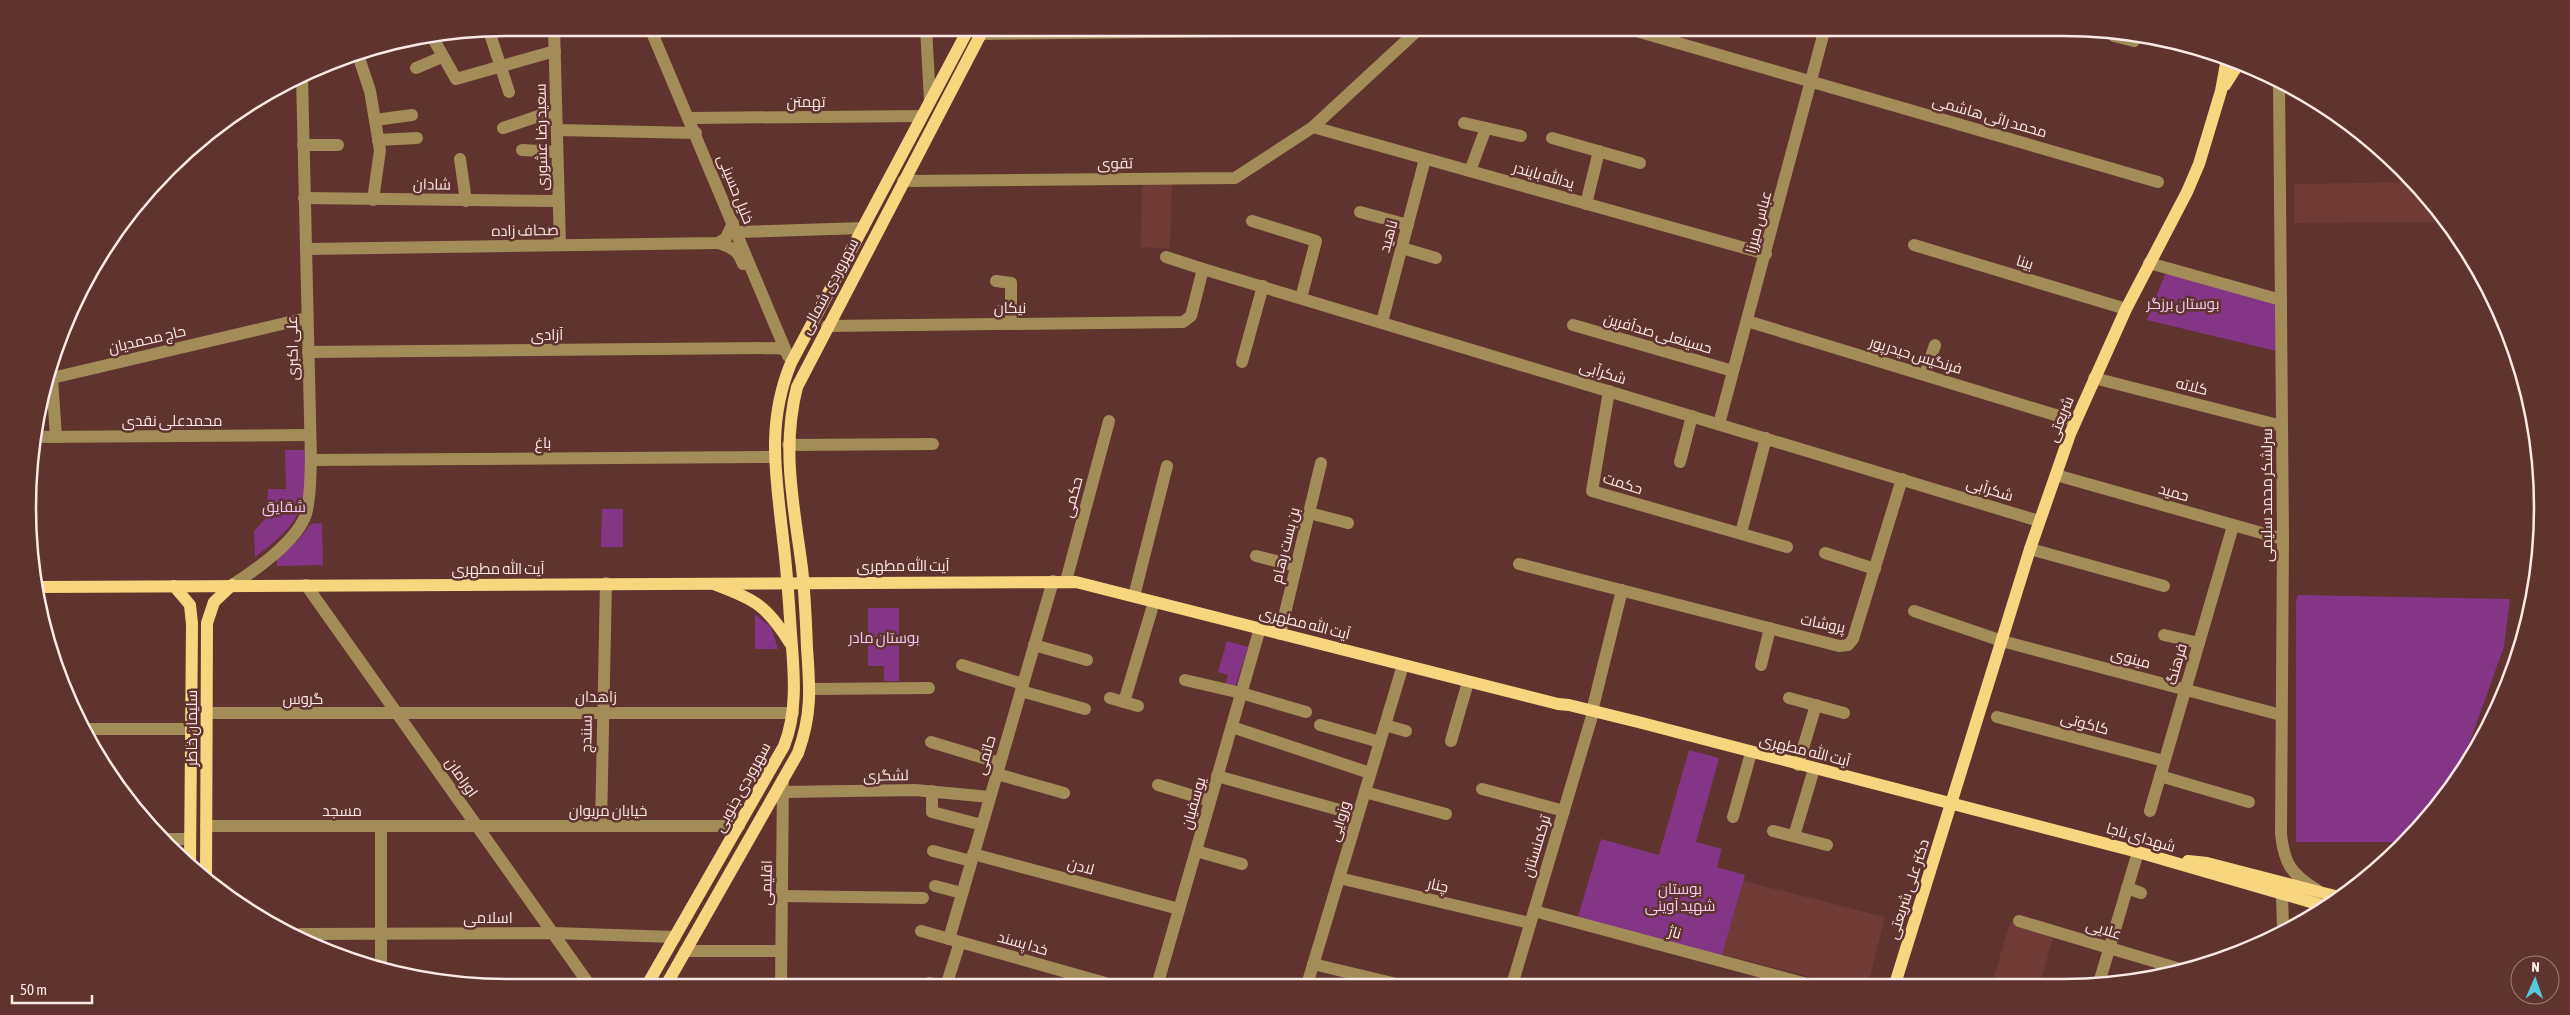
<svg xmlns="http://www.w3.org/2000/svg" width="2570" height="1015" font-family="'Asap Condensed',Cairo,sans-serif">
<rect width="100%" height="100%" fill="#60332f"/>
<g fill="#703b36">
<polygon points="2412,182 2448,222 2294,223 2294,184"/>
<polygon points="1142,183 1172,183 1170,249 1141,247"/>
<polygon points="1743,881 1885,917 1868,984 1837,984 1722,954"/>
<polygon points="2010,922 2054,934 2040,984 1992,984"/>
</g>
<g fill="#843586">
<polygon points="2166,272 2275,301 2276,351 2147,320"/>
<path d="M285,450H305C306,509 303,521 255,557L254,531L267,517L268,489H286Z"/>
<polygon points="602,509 623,509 623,547 601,547"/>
<polygon points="322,523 323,565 277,566 277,558 297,541 311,524"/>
<polygon points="2298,595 2510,599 2504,647 2456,780 2402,842 2296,842 2296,600"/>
<polygon points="868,608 899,608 899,681 884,681 884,666 868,666"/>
<polygon points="755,614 771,627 778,649 755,649"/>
<polygon points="1227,641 1248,647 1234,691 1224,688 1228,675 1218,672"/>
<polygon points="1689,750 1719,758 1696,842 1722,849 1717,867 1745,875 1721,958 1578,917 1601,839 1659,855"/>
</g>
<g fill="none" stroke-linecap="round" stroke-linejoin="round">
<g stroke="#a28c58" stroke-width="12">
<polyline points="554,28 560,245"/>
<polyline points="650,28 788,356"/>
<polyline points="926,28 930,101"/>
<polyline points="1626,28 2158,182"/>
<polyline points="489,31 509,92"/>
<polyline points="981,34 1419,29"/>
<polyline points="2114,36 2134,41"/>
<polyline points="434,40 456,79 555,51"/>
<polyline points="357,52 370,91 380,150 373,200"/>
<polyline points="416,68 442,57"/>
<path d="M2279,81L2283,539L2281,834C2284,864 2292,875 2317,890"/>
<polyline points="690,118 922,116"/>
<polyline points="375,120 412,115"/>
<polyline points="1464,123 1486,128"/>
<polyline points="1313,127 1766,254"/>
<polyline points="503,128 556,110"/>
<polyline points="557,130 696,133"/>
<polyline points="1552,138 1640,163"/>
<polyline points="378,140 417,138"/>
<polyline points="303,145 338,145"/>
<polyline points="522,150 557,152"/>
<polyline points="460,159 466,201"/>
<polyline points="1470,171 1486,128 1521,136"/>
<polyline points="903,181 1235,178 1313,127 1420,28"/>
<polyline points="304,198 558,201"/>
<polyline points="1586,204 1599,151"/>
<polyline points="1360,212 1408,225"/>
<polyline points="1252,221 1316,241 1301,298"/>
<polyline points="737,232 863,228"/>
<path d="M718,243C731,247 738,250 743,264"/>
<polyline points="1914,245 2126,309"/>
<polyline points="1402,248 1436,258"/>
<polyline points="306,249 718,243 726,238 733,223"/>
<polyline points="1166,257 1203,269"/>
<polyline points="2149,263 2281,300"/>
<polyline points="996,281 1011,283 1011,324"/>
<polyline points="1747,321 2075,421"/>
<polyline points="1382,322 1425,159"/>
<polyline points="1573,325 1733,371"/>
<polyline points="827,326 1183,322 1191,316 1203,269 2039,521"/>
<polyline points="308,352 778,348 785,350"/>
<polyline points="1242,362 1263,286"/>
<polyline points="1925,375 1935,345"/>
<polyline points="2094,378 2282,426"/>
<polyline points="1609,391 1592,491 1787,547"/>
<polyline points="1719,424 1825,28"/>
<polyline points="33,437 310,435"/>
<polyline points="56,437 52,378 307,318"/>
<polyline points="788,445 933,444"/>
<polyline points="311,460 774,457"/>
<polyline points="1680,462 1692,416"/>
<polyline points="2056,475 2283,539"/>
<polyline points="1309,513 1348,523"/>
<polyline points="1741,533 1766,438"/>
<polyline points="2030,549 2164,586"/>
<polyline points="1825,553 1875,569"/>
<polyline points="1256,556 1296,566"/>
<polyline points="1519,564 1839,646 1848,645 1853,639 1902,479"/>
<polyline points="1066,581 1109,421"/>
<path d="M232,585C256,570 297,541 306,514C311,496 310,478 311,460L302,76"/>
<polyline points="306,585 591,987"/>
<polyline points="1134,596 1167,466"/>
<polyline points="1914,611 2002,641 2281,715"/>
<polyline points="1280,634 1321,463"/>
<polyline points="2164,635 2199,643"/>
<polyline points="1034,645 1087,660"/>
<polyline points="962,665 1023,684"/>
<polyline points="1761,665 1770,628"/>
<polyline points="1185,680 1241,693 1306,712"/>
<polyline points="810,689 929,688"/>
<polyline points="1021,691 1085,709"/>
<polyline points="1110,698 1138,706"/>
<polyline points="1789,698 1844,713"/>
<polyline points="1124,702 1154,602"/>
<polyline points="1592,711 1622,590"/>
<polyline points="207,713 793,713"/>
<polyline points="1997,717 2164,761"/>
<polyline points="1320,725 1380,742"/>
<polyline points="1385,725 1406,731"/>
<polyline points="1232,727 1370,773"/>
<polyline points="85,729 190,729"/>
<polyline points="1451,741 1468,682"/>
<polyline points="931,742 1000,763"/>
<polyline points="1798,765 1816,705"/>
<polyline points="997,774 1064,793"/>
<polyline points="1217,776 1358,815"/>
<polyline points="2160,776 2249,802"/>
<polyline points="1158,785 1210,801"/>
<polyline points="1482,789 1564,811"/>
<polyline points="932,791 932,812 982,825"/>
<polyline points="783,792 915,790 990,797"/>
<polyline points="1365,792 1446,814"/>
<polyline points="2150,811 2233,526"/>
<polyline points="1733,817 1751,753"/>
<polyline points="206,826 739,826"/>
<polyline points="381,826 381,967"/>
<polyline points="601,826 606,583"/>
<polyline points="1773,831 1827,845"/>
<polyline points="1794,836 1814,769"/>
<polyline points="163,839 189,839"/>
<polyline points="933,851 971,861"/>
<polyline points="1196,851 1242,864"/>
<polyline points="973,854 1179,909"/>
<polyline points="1339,878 1530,923"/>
<polyline points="935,886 962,893"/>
<polyline points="2127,888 2141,893"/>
<polyline points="2282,895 2283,928"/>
<polyline points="782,896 923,898"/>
<polyline points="1534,911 1807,984"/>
<polyline points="2019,921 2180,969"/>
<polyline points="921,931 1116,986"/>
<polyline points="301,934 553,933 675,937"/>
<polyline points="949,939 1053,581"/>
<polyline points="685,951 781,951"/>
<polyline points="1313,964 1401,985"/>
<polyline points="929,983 939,986"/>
<polyline points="2099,983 2138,852"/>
<polyline points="1307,985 1403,665"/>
<polyline points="1512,985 1592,716"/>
<polyline points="946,986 960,942"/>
<polyline points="1157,986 1260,628"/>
<polyline points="781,987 783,779"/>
</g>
<g stroke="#fad57f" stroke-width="12">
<polyline points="2225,85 2239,63"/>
<path d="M716,585C756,600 767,606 790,643"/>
<polyline points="174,586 190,605 192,624 190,864"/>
<polyline points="36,587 1076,582 1558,704 1569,705 1642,723 2138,852 2321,905"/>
<polyline points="2188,861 2207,863 2335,896"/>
<polyline points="206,880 207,623 214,602 232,585"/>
<polyline points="1895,984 2030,549 2070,434 2126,309 2187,192 2199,164 2221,91 2227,58"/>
<path d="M646,987L784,746C798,711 794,671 791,634C789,602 787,570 783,539C776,476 766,423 791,363L969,28"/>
<path d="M665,987L798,753C812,714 810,689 807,648C806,622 805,595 802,568C794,506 781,450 797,387L984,28"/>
</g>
</g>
<g text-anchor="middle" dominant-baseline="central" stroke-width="5" stroke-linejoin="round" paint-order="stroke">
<g font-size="15" fill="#fbe9e7" stroke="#60332f">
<text x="806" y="101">تهمتن</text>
<text transform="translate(1990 116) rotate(16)">محمد راثی هاشمی</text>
<text transform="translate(541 137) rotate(-91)">سعید رضا عشوری</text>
<text transform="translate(1115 163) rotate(-1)">تقوی</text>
<text transform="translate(1544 175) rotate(16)">یدالله بایندر</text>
<text transform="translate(432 184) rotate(1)">شادان</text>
<text transform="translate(736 189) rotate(68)">خلیل حسینی</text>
<text transform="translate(1758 222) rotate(-75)">عباس میرزا</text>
<text transform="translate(525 230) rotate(-1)">صحاف زاده</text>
<text transform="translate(1388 236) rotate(-75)">ناهید</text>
<text transform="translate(2025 262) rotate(17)">بینا</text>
<text transform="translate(829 286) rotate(-62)">سهروردی شمالی</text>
<text x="1010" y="307">نیکان</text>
<text transform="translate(1658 333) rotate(16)">حسینعلی صدآفرین</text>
<text x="547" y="334">آزادی</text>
<text transform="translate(147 339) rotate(-13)">حاج محمدیان</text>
<text transform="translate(292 348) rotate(-91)">علی‌ اکبری</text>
<text transform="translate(1916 355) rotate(17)">فرنگیس حیدرپور</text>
<text transform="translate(1603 372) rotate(17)">شکرآبی</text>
<text transform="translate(2192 386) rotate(14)">کلاته</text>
<text transform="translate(2060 419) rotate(-68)">شریعتی</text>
<text x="172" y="420">محمدعلی نقدی</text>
<text x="543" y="442">باغ</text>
<text transform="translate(1623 483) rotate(18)">حکمت</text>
<text transform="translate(1990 489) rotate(17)">شکرآبی</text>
<text transform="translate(2174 492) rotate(16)">حمید</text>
<text transform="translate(2266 495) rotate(-90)">سرلشکر محمد سلیمی</text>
<text transform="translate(1072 497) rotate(-75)">حکمی</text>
<text transform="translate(1285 545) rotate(-76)">بن بست رهام</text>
<text x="903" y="565">آیت الله مطهری</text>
<text x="498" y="568">آیت الله مطهری</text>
<text transform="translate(1305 623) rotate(14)">آیت الله مطهری</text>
<text transform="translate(1823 623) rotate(11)">پروشات</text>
<text transform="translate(2131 658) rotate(15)">مینوی</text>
<text transform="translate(2176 664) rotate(-74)">فرهنگ</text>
<text x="596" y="696">زاهدان</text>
<text x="303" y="698">گروس</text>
<text transform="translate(2085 723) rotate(15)">کاکوتی</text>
<text transform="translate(191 728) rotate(-90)">سلیمان خاطر</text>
<text transform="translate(586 734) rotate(-89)">سنندج</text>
<text transform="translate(1805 750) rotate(14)">آیت الله مطهری</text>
<text transform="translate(985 755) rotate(-74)">حاتمی</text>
<text transform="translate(886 775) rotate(-1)">لشگری</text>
<text transform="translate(462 777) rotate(55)">اورامان</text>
<text transform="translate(742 787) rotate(-61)">سهروردی جنوبی</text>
<text transform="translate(1193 803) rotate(-74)">یوسفیان</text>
<text x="342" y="810">مسجد</text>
<text x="608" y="810">خیابان مریوان</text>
<text transform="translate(1339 821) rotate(-73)">وزوایی</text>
<text transform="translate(2141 837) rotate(16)">شهدای ناجا</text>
<text transform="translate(1536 846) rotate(-73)">ترکمنستان</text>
<text transform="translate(1081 866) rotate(15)">لادن</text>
<text transform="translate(766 883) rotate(-89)">اقلیمی</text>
<text transform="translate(1438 885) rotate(13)">چنار</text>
<text transform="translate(1908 889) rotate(-72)">دکتر علی شریعتی</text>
<text x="488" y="917">اسلامی</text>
<text transform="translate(2104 929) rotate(17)">علایی</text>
<text transform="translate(1675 932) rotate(15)">ناژ</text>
<text transform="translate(1023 943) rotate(16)">خدا پسند</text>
</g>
<g font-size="15" fill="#f5c8f5" stroke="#60332f">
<text x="2183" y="303">بوستان برزگر</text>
<text x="284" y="506">شقایق</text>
<text x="884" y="637">بوستان مادر</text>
<text x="1680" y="888">بوستان<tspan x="1680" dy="17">شهید آوینی</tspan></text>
</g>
</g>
<path d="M0 0H2570V1015H0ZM507 36H2063A471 471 0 0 1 2534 507V508A471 471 0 0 1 2063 979H507A471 471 0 0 1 36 508V507A471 471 0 0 1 507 36Z" fill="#60332f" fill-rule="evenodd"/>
<path fill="none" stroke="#fbe9e7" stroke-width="2.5" d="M507 36H2063A471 471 0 0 1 2534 507V508A471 471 0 0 1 2063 979H507A471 471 0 0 1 36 508V507A471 471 0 0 1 507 36Z"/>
<g transform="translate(2535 980) rotate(2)"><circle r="24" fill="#60332f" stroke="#9e7c79"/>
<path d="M0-4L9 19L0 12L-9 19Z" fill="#53cbda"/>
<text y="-8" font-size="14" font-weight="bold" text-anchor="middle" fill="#fbe9e7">N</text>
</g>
<path d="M12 995v8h80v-8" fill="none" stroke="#fbe9e7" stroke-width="2.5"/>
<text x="20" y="995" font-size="15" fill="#fbe9e7" stroke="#60332f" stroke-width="4" paint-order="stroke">50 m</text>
</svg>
